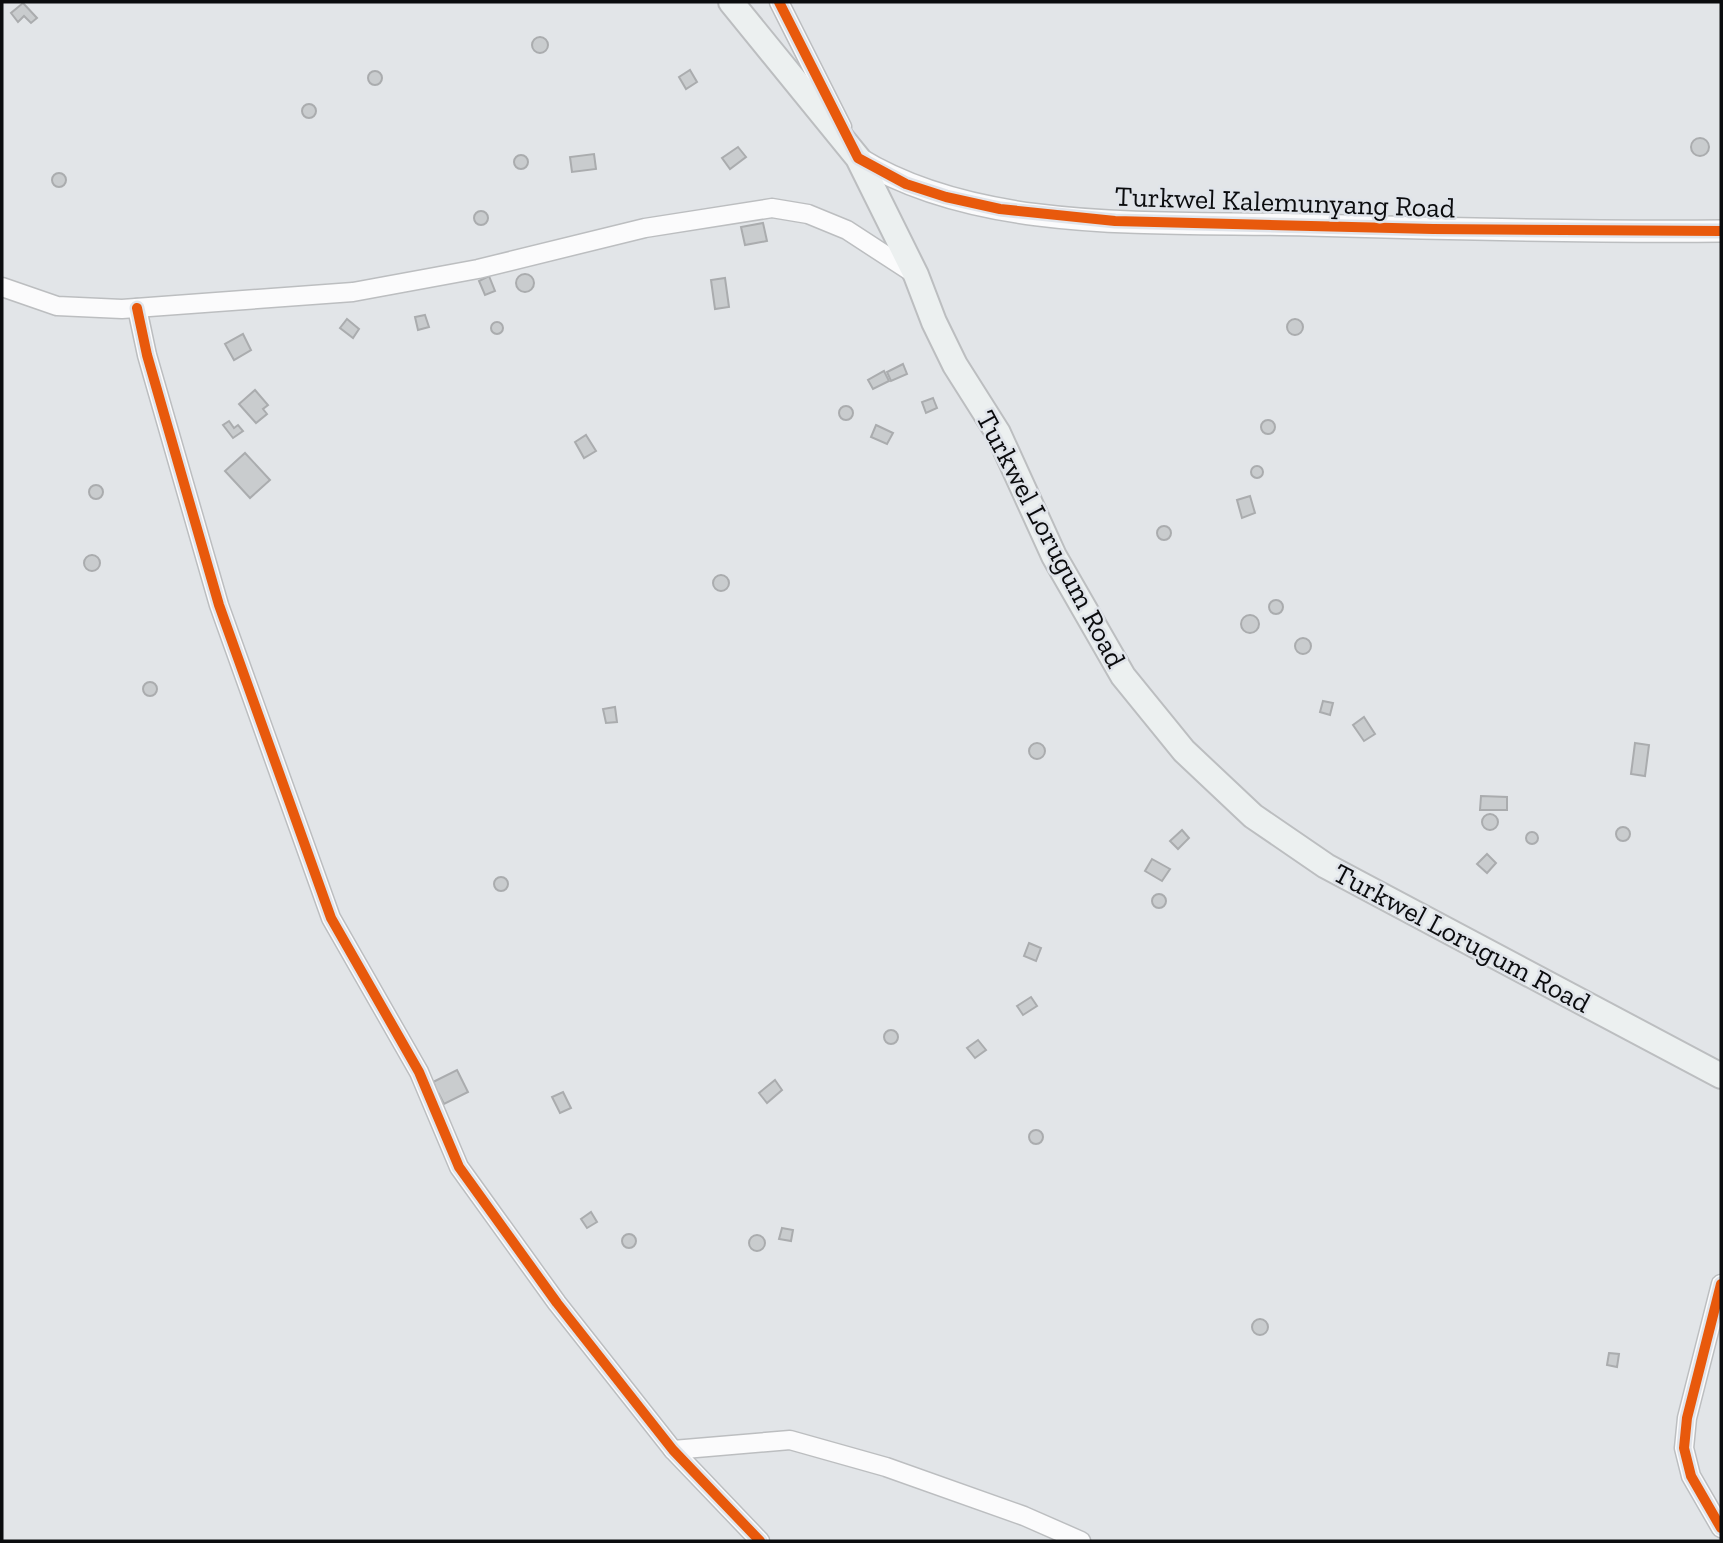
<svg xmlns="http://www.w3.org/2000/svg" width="1723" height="1543" font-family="'Zilla Slab',serif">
<rect width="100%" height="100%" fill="#e2e5e8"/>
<g fill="#c9ccce" stroke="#aaacae" stroke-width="2">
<polygon points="23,3 37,18 31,23 24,16 18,22 11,13"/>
<circle cx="540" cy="45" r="8"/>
<polygon points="690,70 697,82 686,89 679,77"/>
<circle cx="375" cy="78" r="7"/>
<circle cx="309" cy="111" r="7"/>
<circle cx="1700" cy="147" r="9"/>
<polygon points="738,147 746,157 730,169 722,158"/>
<polygon points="594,154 596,169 572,172 570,157"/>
<circle cx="521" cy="162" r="7"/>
<circle cx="59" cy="180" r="7"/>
<circle cx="481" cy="218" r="7"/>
<polygon points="763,223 767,241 745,245 741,227"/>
<circle cx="525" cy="283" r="9"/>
<polygon points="489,276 495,291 485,295 479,281"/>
<polygon points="725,278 729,307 715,309 711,280"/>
<polygon points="425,315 429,327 418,330 415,317"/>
<circle cx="1295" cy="327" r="8"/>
<polygon points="347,319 359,329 353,338 340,328"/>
<circle cx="497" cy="328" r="6"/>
<polygon points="243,334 251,350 234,360 225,344"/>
<polygon points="903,364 907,374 891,381 887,372"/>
<polygon points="884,371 889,381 873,389 868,380"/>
<polygon points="255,390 268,405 263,409 267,414 256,423 239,404"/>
<polygon points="933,398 937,408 926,413 922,402"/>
<circle cx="846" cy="413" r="7"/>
<circle cx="1268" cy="427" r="7"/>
<polygon points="229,421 234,428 238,425 243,431 233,438 223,425"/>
<polygon points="876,425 893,433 887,444 871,437"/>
<polygon points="586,435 596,451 584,458 575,442"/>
<polygon points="245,453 270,480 250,498 225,471"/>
<circle cx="1257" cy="472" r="6"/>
<circle cx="96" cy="492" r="7"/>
<polygon points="1250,496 1255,513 1242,518 1237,500"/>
<circle cx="1164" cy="533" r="7"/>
<circle cx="92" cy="563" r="8"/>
<circle cx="721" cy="583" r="8"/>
<circle cx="1276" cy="607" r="7"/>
<circle cx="1250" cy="624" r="9"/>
<circle cx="1303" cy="646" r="8"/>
<circle cx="150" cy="689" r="7"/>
<polygon points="1323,701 1333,703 1330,715 1320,712"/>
<polygon points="615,707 617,722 606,723 603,709"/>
<polygon points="1364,717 1375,734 1364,741 1353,725"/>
<polygon points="1635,743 1649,745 1645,776 1631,774"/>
<circle cx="1037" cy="751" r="8"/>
<polygon points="1481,796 1507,797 1507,810 1480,810"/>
<circle cx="1490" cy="822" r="8"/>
<circle cx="1623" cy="834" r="7"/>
<polygon points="1182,830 1189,838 1178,849 1170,841"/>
<circle cx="1532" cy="838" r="6"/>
<polygon points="1487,854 1496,863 1487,873 1477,864"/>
<polygon points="1152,859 1170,869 1162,881 1145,871"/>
<circle cx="501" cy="884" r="7"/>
<circle cx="1159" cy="901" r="7"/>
<polygon points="1029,943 1041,948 1036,961 1024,956"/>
<polygon points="1031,997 1037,1006 1023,1015 1017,1006"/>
<circle cx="891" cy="1037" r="7"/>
<polygon points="978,1040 986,1050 975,1058 967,1048"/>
<polygon points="457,1070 468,1092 444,1104 439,1094 435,1097 431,1089 435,1086 433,1082"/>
<polygon points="775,1080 782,1090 767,1103 759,1093"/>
<polygon points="563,1092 571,1108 560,1113 552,1097"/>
<circle cx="1036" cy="1137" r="7"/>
<polygon points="591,1212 597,1222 587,1228 581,1219"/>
<polygon points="782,1228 793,1230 791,1241 779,1239"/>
<circle cx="629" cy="1241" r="7"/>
<circle cx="757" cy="1243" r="8"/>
<circle cx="1260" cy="1327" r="8"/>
<polygon points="1609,1353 1619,1354 1617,1367 1607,1365"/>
</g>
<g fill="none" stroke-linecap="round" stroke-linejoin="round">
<g stroke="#bcbec0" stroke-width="21">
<g id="minor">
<polyline points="779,2 842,127"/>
<polyline points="2,287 57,306 122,309 353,292 478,269 645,228 772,208 808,214 847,230 913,273"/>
<polyline points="137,308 147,355 219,605 331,918 419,1072 459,1167 557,1303 673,1450 760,1541"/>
<polyline points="1721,1284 1687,1418 1684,1448 1691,1476 1721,1528"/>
<polyline points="673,1450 790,1440 886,1467 1024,1516 1081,1541"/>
</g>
</g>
<g stroke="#bcbec0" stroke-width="24">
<path id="tertiary" d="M858,158C982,235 1165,221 1308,225C1446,229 1583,232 1721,231"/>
</g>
<g stroke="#bcbec0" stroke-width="28">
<polyline id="secondary" points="731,2 858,158 916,275 934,322 955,365 998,433 1054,556 1123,676 1184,751 1253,816 1326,866 1721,1076"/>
</g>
<use href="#minor" stroke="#fbfbfc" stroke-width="18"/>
<use href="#tertiary" stroke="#fbfbfc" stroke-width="21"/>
<use href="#secondary" stroke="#ecf0f0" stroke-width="24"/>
<g stroke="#e0e4ea" stroke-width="15">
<g id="cycleway">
<polyline points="779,2 858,158 906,184 946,197 1000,209 1115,221 1433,229 1721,231"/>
<polyline points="137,308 147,355 219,605 331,918 419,1072 459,1167 557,1303 673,1450 760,1541"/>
<polyline points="1721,1284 1687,1418 1684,1448 1691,1476 1721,1528"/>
</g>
</g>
<use href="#cycleway" stroke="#e8590c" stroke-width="10"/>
</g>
<g text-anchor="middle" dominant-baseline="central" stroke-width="5" stroke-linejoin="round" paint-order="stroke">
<g font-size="28" fill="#0b0c0e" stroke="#e0e4ea">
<text transform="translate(1285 202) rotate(2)">Turkwel Kalemunyang Road</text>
<text transform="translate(1051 539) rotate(62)">Turkwel Lorugum Road</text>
<text transform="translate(1462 938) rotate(28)">Turkwel Lorugum Road</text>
</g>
</g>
<rect width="1723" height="1543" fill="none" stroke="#0b0c0e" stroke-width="7"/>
</svg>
